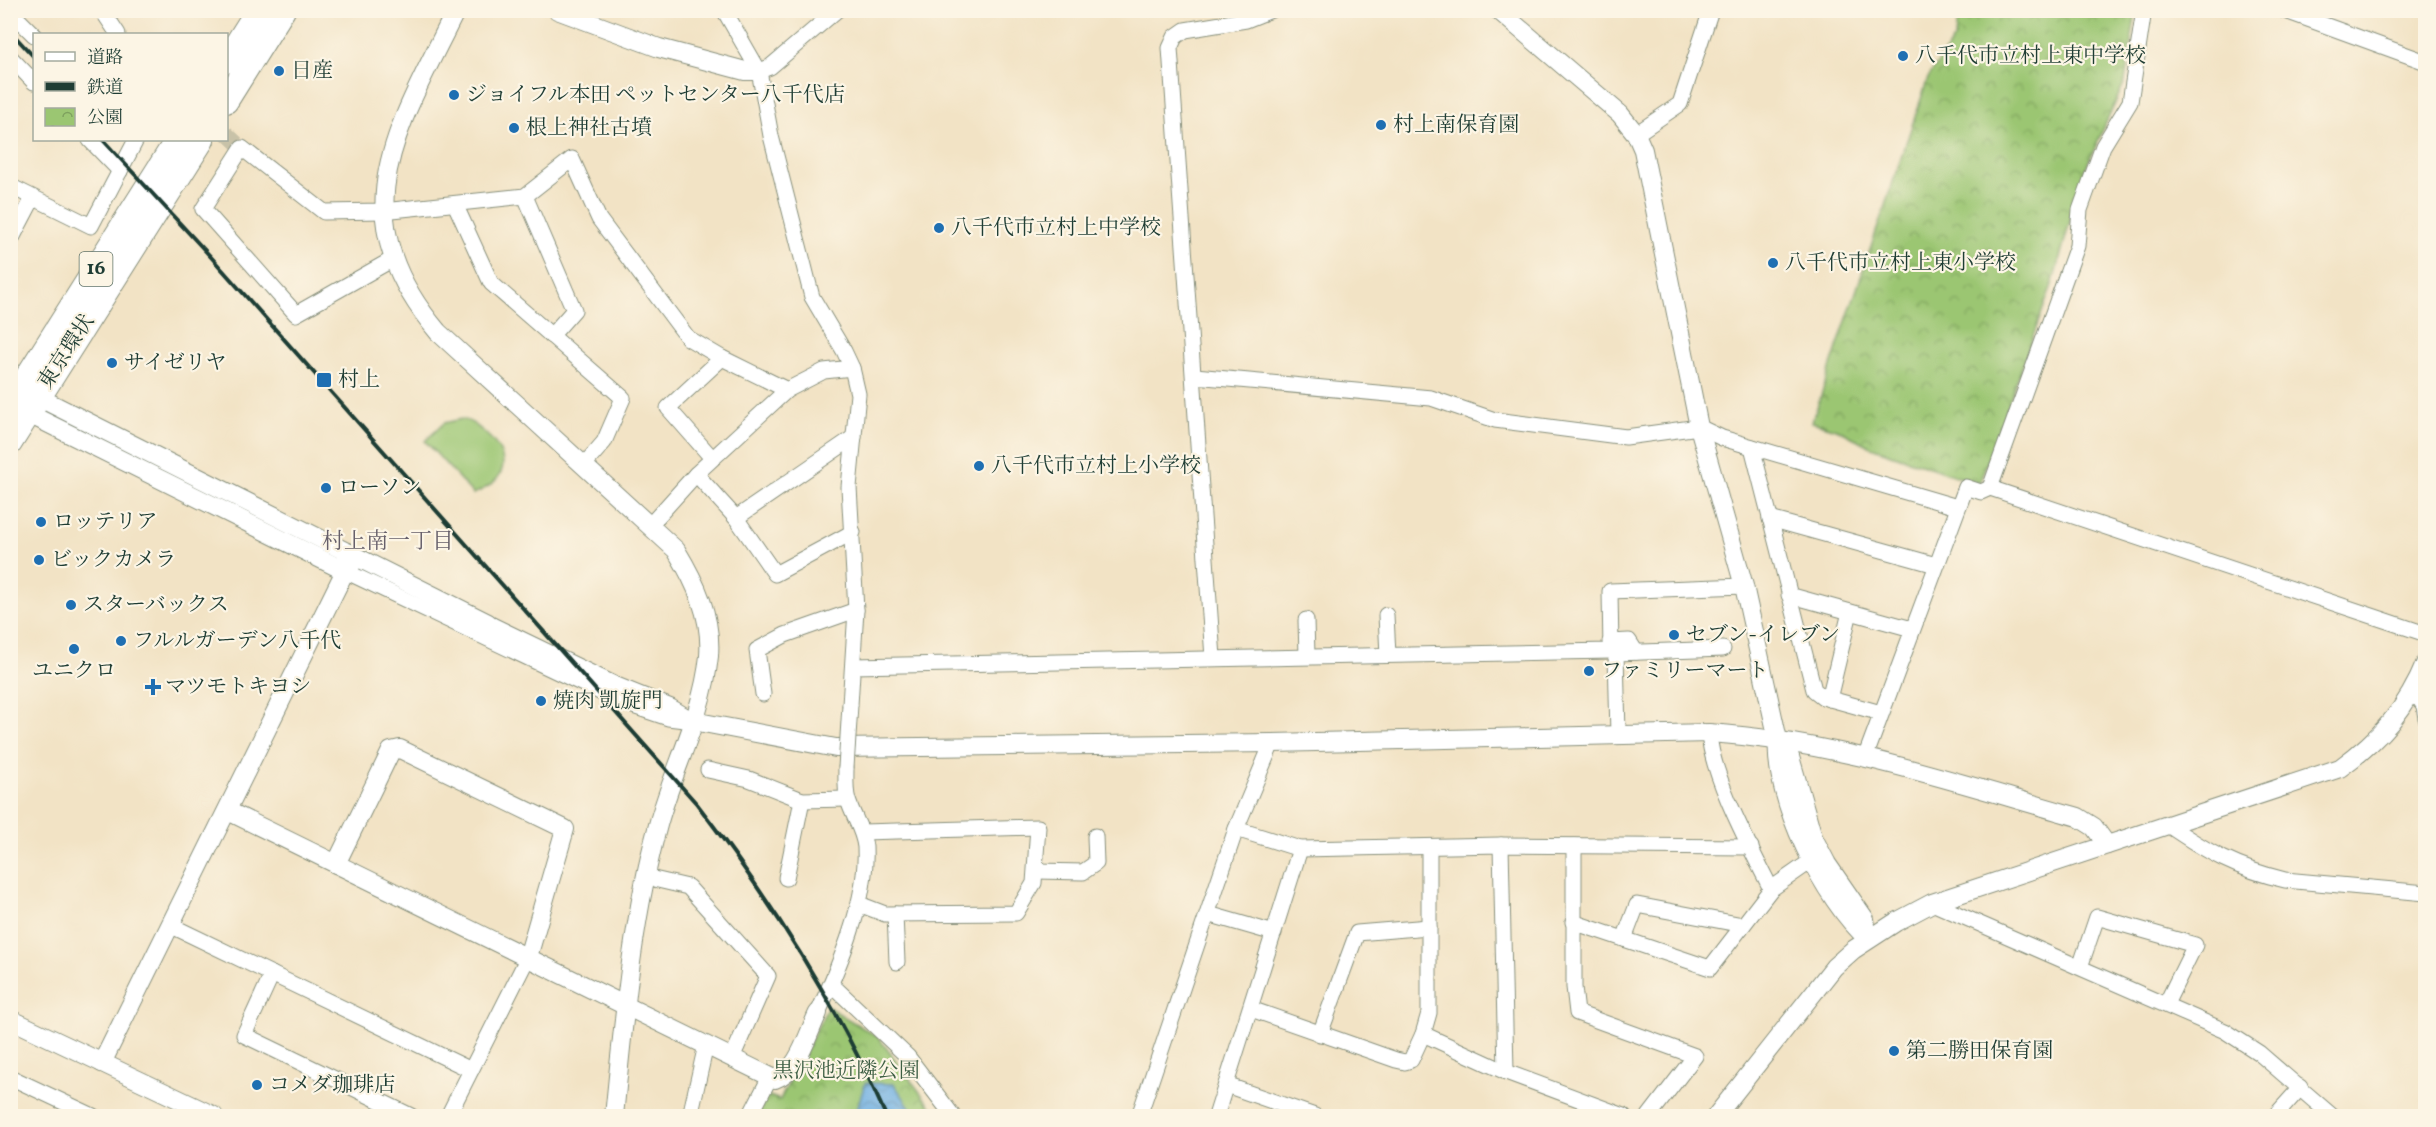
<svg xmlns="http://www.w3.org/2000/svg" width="2436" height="1127" font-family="Vollkorn,'Noto Serif JP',serif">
<defs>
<pattern id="park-crowns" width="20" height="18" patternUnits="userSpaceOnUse" patternTransform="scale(1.5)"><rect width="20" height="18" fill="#9bc672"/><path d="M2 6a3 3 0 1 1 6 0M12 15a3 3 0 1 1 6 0" fill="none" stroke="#7ea25e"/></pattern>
<pattern id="water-waves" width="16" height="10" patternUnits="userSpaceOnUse" patternTransform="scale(1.5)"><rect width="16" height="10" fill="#6fb0e3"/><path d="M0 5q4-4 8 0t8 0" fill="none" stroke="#5b90b9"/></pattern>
</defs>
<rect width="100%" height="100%" fill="#fcf5e5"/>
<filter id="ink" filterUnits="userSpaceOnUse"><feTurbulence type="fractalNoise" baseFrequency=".0167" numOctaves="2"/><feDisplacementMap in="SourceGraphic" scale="12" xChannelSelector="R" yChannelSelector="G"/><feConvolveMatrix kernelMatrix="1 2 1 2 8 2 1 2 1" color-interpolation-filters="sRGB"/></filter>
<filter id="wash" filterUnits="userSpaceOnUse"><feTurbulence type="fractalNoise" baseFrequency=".008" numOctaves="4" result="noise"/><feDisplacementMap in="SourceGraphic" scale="24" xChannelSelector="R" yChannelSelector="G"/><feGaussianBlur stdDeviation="1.35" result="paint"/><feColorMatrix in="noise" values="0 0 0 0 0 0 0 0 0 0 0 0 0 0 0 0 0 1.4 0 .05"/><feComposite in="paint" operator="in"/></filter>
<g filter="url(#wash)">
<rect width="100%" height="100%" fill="#f2e3c5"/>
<g fill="url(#park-crowns)" stroke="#5d8253" stroke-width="1.5">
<polygon points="1958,11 2136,11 2125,81 2084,172 2053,282 1979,484 1871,447 1839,430 1812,422 1928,78 1955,37"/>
<polygon points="828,1007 878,1037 938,1116 758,1116 767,1095 780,1100"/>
</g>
<path fill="#9bc672" stroke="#5d8253" stroke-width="1.5" d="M462,419C472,421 478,427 486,434C513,458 507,481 473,494L425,441L444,423Z"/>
<polygon fill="url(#water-waves)" stroke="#47768c" stroke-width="1.5" points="865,1083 894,1084 916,1116 855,1116"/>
</g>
<g filter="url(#ink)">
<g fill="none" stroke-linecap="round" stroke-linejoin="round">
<polyline stroke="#c8c2a8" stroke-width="15" stroke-dasharray="15 8" stroke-linecap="butt" points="226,133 242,148"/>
<g stroke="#88907c" stroke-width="17">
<g id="minor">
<polyline points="102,10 118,34"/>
<polyline points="724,10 759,71 771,136 812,297 844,351 852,368 858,394 849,487 856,610 850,705"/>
<polyline points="2283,10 2426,62"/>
<polyline points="10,11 34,35"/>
<polyline points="10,57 34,82"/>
<polyline points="759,71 770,67 837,10"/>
<polyline points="1636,134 1680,104 1711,10"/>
<polyline points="90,140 120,171"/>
<polyline points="10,186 91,226 136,140"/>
<polyline points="525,196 574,310 551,336"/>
<polyline points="455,204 491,283 623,398 604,442 584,465"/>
<polyline points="10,242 33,198"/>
<polyline points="393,259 296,314 203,209 242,148 324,212 383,211 525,196 572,159 599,219 688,338 722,358 787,390"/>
<polyline points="1195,376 1431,398 1495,420 1626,437 1699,427 1722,438 1957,507"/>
<polyline points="1752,447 1814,690 1823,697 1881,713"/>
<polyline points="712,458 668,408 722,358"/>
<polyline points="696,474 736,518 775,574 853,532"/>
<polyline points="1990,488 2077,246 2080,210 2103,146 2130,102 2144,10"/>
<polyline points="736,518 854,437"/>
<polyline points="1770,519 1936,565"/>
<polyline points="651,524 696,474 787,390 824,371 852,368"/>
<polyline points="345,571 621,702 668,718 693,721"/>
<polyline points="1789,595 1912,629"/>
<polyline points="1386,615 1388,655"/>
<polyline points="1306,620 1307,656"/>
<polyline points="488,623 614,684 671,707 691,719"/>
<polyline points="1610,642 1629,641 1636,652"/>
<polyline points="1213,658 1170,48 1175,37 1185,30 1246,20 1271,10"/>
<polyline points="854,666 1611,651 1610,591 1744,586"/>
<polyline points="2414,690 2424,706 2426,718"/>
<polyline points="763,694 757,650 785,635 856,610"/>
<polyline points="1829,699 1850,612"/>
<path d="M1709,733C1711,775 1751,849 1771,889"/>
<polyline points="1618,735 1616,653 1723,649"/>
<polyline points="1865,758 1966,487 1981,492 1990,488 2426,634"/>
<polyline points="708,770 749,779 802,800 847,799"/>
<path d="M2168,825C2209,853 2235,868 2285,880L2426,893"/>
<polyline points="1236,829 1300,849 1501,845 1751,847"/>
<polyline points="1501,845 1506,1072"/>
<polyline points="1574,846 1574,987 1577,1013 1695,1056 1649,1116"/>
<polyline points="1037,871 1083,872 1096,863 1095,836"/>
<polyline points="645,877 688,887 768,976 732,1058"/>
<polyline points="786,878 802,800"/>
<polyline points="1932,903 2225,1031 2259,1053 2332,1116"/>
<polyline points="859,904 885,914 1016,913 1034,883 1038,827 863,832"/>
<polyline points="895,914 897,962"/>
<polyline points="1208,914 1274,933"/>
<polyline points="1573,922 1710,968 1771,889 1811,861"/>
<polyline points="172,926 471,1070"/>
<polyline points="1624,939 1637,905 1743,925"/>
<polyline points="2080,967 2097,917 2195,945 2166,1004"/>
<polyline points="272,974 244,1035 411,1116"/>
<polyline points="831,984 908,1057 953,1116"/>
<polyline points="1251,1009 1396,1060 1405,1062 1411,1060 1423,1034 1429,1013 1429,847"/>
<path d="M818,1013C839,966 868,900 865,847C863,829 853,817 848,800C845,791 846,778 846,768"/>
<polyline points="1320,1034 1357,933 1429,927"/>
<polyline points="1423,1034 1506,1072 1624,1116"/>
<polyline points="10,1077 93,1116"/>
<polyline points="1226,1085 1315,1116"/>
<polyline points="448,1116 528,957"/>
<polyline points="690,1116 706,1045"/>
<polyline points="750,1116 770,1077"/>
<polyline points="1139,1116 1236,829 1272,743"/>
<polyline points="1216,1116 1300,849"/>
<polyline points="2275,1116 2301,1087"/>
</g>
</g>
<g stroke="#88907c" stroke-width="20">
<g id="tertiary">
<path d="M456,10C398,129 338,213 438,332L676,550C696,583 712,617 709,656C703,715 673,769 658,825C632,920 624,1019 614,1116"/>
<polyline points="557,10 659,48 745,71 759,71"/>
<path d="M1498,10L1620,114L1636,134L1643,150L1699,427L1744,586L1778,740C1773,798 1825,902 1868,939"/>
<polyline points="28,397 38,397 488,623"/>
<polyline points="21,406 29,414 345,571 352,564"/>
<path d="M693,721L836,748L1272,743L1709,733C1835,741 1957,783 2078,817L2094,827L2107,845"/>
<polyline points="1778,740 1790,757 1813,837 1827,864 1865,919 1868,939"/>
<path d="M228,811L775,1079C799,1071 807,1035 818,1013"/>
<polyline points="336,864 391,751 400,749 565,829 528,957"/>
<polyline points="10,1019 214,1116"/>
<polyline points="102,1063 345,571 347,552"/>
<path d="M1716,1116L1834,967L1853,950L1896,922L1932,903L2340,768C2380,739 2407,709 2426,662"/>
</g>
</g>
<g stroke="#88907c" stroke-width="26">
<g id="trunk">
<polyline points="226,61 258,10"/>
<polyline points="226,101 283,10"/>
<polyline points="10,404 177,140"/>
<polyline points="10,443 202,140"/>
</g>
</g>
<use href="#minor" stroke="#fff" stroke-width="15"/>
<use href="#tertiary" stroke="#fff" stroke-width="18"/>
<use href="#trunk" stroke="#fff" stroke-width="24"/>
<g stroke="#1f3d34" stroke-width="4">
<polyline points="10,31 34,57"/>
<path d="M103,140L211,257L697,804C772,902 837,1004 886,1116"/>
</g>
<g stroke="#88907c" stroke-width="17" stroke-linecap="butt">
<polyline id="minor-bridge" points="846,768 850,705"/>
</g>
<use href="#minor-bridge" stroke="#fff" stroke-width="15"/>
</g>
</g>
<g fill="#1f6fb2" stroke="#fcf5e5" stroke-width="2">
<circle cx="1903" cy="56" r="6"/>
<circle cx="279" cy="71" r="6"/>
<circle cx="454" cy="95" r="6"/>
<circle cx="1381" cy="125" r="6"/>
<circle cx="514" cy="128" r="6"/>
<circle cx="939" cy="228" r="6"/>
<circle cx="1773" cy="263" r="6"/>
<circle cx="112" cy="363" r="6"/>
<rect x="316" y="372" width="16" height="16" rx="3"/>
<circle cx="979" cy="466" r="6"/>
<circle cx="326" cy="488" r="6"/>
<circle cx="41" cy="522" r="6"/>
<circle cx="39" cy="560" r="6"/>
<circle cx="71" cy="605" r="6"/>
<circle cx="1674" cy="635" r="6"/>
<circle cx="121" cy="641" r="6"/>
<circle cx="74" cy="649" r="6"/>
<circle cx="1589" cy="671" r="6"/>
<path d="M150 678h6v6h6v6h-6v6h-6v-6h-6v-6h6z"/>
<circle cx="541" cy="701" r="6"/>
<circle cx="1894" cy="1051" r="6"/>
<circle cx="257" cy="1085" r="6"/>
</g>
<g text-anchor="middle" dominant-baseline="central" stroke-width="4.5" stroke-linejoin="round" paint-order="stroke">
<rect fill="#fcf5e5" stroke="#617469" stroke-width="1.5" x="79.5" y="252" width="33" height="34" rx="4.5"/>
<g font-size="20" font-weight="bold" fill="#1f3d34">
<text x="96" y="269">16</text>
</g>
<g font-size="21" fill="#1f3d34" stroke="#fcf5e5" text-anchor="start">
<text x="1915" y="56">八千代市立村上東中学校</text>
<text x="291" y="71">日産</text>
<text x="466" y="95">ジョイフル本田 ペットセンター八千代店</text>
<text x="1393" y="125">村上南保育園</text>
<text x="526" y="128">根上神社古墳</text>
<text x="951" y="228">八千代市立村上中学校</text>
<text x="1785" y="263">八千代市立村上東小学校</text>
<text x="124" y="363">サイゼリヤ</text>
<text x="338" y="380">村上</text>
<text x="991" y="466">八千代市立村上小学校</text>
<text x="338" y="488">ローソン</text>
<text x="53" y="522">ロッテリア</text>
<text x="51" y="560">ビックカメラ</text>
<text x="83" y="605">スターバックス</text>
<text x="1686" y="635">セブン-イレブン</text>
<text x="133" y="641">フルルガーデン八千代</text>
<text x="74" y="671" text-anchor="middle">ユニクロ</text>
<text x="1601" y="671">ファミリーマート</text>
<text x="165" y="687">マツモトキヨシ</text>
<text x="553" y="701">焼肉 凱旋門</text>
<text x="1906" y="1051">第二勝田保育園</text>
<text x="269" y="1085">コメダ珈琲店</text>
</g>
<g font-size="21" fill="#1f3d34" stroke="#fcf5e5">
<text transform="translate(67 352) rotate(-57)">東京環状</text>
</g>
<g font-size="21" fill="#3e5f44" stroke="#fcf5e5">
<text x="846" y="1071">黒沢池近隣公園</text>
</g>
<g font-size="22" fill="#665f6a" stroke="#fcf5e5">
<text x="388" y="542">村上南一丁目</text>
</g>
</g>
<rect width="2436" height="1127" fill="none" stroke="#fcf5e5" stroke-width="36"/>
<rect x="33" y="33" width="195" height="108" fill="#fcf5e5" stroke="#a4ab9e" stroke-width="1.5"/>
<rect x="45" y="52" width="30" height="9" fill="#ffffff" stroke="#a4ab9e" stroke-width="1.5"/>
<text x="87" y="63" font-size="18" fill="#1f3d34">道路</text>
<rect x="45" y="82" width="30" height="9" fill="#1f3d34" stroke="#a4ab9e" stroke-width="1.5"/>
<text x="87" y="93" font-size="18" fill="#1f3d34">鉄道</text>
<rect x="45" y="108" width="30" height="18" fill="url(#park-crowns)" stroke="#a4ab9e" stroke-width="1.5"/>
<text x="87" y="123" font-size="18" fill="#1f3d34">公園</text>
</svg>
